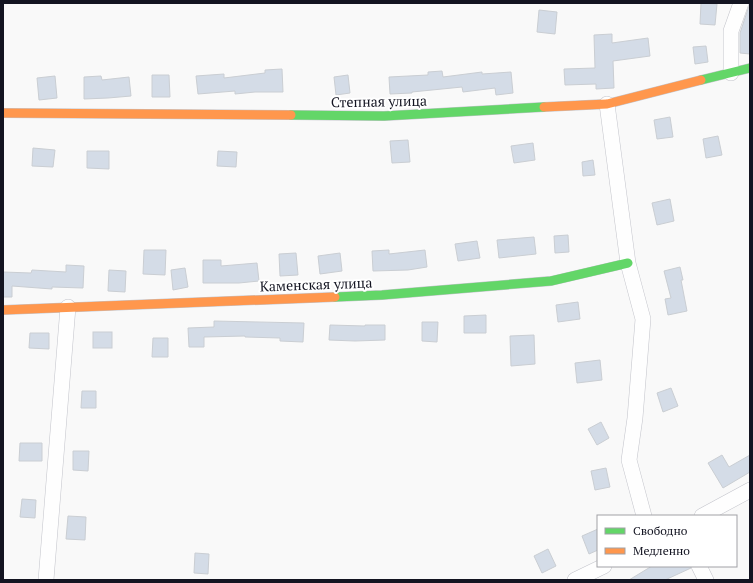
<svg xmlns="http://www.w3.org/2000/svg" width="753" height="583" font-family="'PT Serif',serif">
<rect width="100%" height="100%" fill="#f9f9f9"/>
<g fill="#d4dce7" stroke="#caced3">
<polygon points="701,3 717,4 715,25 700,24"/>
<polygon points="750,3 750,54 740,53 740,33"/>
<polygon points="539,10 557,12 555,34 537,32"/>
<polygon points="612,34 612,43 648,38 650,56 613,61 614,88 596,89 596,84 565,85 564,69 595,68 594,35"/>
<polygon points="706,46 708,62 695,64 693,47"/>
<polygon points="282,69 283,92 255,92 235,94 235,91 198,94 196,76 224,74 224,78 265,73 265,70"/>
<polygon points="442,71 443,77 482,72 482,74 511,72 513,93 496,95 495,88 463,92 462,87 412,92 412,93 390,94 389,77 428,75 428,72"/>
<polygon points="152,75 169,75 170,97 152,97"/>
<polygon points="348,75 350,93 336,95 334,77"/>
<polygon points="55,76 57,98 39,100 37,78"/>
<polygon points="101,76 102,80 129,77 131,96 108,98 84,99 84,77"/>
<polygon points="670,117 673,137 657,139 654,120"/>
<polygon points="718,136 722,155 706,158 703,139"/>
<polygon points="408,140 410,162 392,163 390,141"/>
<polygon points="533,143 535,160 514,163 511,146"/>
<polygon points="33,148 55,150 53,167 32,166"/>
<polygon points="87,151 109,151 109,169 87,168"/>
<polygon points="218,151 237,152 236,167 217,166"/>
<polygon points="593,160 595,175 583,176 582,162"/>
<polygon points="670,199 674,221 657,225 652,203"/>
<polygon points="568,235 569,252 555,253 554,236"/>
<polygon points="534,237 536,254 499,258 497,240"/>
<polygon points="477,241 480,258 458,261 455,244"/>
<polygon points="144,250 166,250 165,275 143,274"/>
<polygon points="389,250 389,254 425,250 427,267 408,270 373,271 372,251"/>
<polygon points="296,253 298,275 280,276 279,254"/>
<polygon points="340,253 342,271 320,274 318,256"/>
<polygon points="203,260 221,260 221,266 257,263 259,281 239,283 203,283"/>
<polygon points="66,265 84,266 83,288 52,287 52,289 12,286 12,297 3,297 3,272 31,273 32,270 66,272"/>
<polygon points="680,267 683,280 681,280 687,311 668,315 665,299 671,298 664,271"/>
<polygon points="185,268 188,287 173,290 171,270"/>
<polygon points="109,270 126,271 125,292 108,291"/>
<polygon points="578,302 580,319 558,322 556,305"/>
<polygon points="486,315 486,333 464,333 464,316"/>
<polygon points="214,321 304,323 303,342 280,341 280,338 245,337 245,336 204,337 204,347 189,347 188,328 214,327"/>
<polygon points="422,322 438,322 437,342 422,341"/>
<polygon points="330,325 365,326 365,325 385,325 385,340 355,341 329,340"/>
<rect x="93" y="332" width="19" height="16"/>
<polygon points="30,333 49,333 49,349 29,348"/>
<polygon points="534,335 535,364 511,366 510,336"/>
<polygon points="153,338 168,338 168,357 152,357"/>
<polygon points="600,360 602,380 577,383 575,363"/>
<polygon points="671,388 678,406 663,412 657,393"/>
<polygon points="82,391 96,391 96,408 81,408"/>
<polygon points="601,422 609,438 597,445 588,429"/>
<polygon points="20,443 42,443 42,461 19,461"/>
<polygon points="73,451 89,451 88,471 73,470"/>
<polygon points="722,455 729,467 750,455 750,472 723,488 708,463"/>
<polygon points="606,468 610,487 595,490 591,471"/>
<polygon points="22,499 36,500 35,518 20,517"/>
<polygon points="68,516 86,517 85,540 66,539"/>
<polygon points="598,529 598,550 589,554 582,536"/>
<polygon points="548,549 556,566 542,573 534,556"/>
<polygon points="195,553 209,554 208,574 194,573"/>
<polygon points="652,566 690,566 691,568 665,580 629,580"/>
</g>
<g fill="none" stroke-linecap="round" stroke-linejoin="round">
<g stroke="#c3c4cb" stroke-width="16">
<g id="street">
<polyline points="731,73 731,31 741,3"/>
<polyline points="607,104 628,263 643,319 635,418 629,460 644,516"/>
<polyline points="702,516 750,490"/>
<polyline points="699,566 706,580"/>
<polyline points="46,580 68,307"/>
<polyline points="575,580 604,566"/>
</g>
</g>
<g stroke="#c3c4cb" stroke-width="10">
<g id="fast">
<polyline points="701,80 750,68"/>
<polyline points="291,115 384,116 544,107"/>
<polyline points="335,297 382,295 551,281 628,263"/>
</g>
</g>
<g stroke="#c3c4cb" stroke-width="10">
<g id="slow">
<polyline points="544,107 607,104 701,80"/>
<polyline points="3,113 291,115"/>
<polyline points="3,310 335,297"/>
</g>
</g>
<use href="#street" stroke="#fefefe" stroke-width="15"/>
<use href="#fast" stroke="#63d668" stroke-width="9"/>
<use href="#slow" stroke="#ff974d" stroke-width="9"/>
</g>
<g text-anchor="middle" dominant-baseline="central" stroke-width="4" stroke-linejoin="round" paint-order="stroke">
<g font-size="14" fill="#131421" stroke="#fff">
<text transform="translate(379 101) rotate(-1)">Степная улица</text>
<text transform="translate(316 284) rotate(-2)">Каменская улица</text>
</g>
</g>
<rect width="753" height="583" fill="none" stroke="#131421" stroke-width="8"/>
<rect x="597" y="515" width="140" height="52" fill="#ffffff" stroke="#a1a1a6"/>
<rect x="605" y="528" width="20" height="6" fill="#63d668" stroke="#a1a1a6"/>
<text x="633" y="535" font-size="12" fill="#131421">Свободно</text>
<rect x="605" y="548" width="20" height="6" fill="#ff974d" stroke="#a1a1a6"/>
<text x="633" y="555" font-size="12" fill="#131421">Медленно</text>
</svg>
